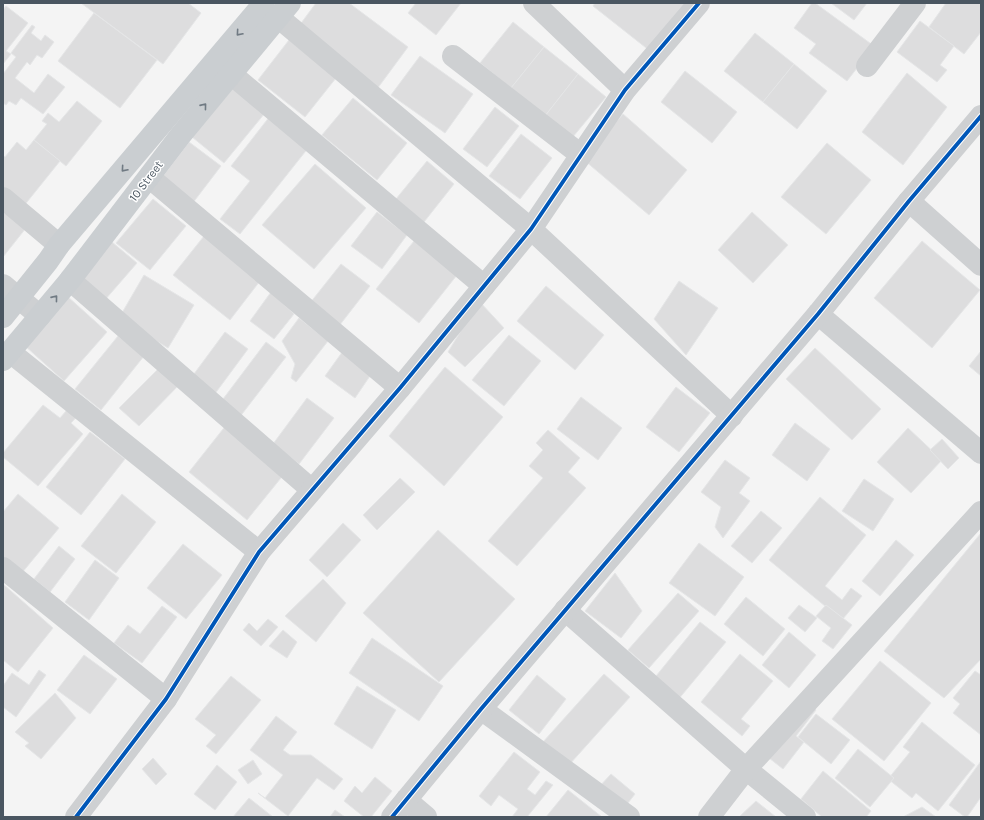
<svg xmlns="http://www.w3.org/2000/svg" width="984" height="820" font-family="Karla,sans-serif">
<rect width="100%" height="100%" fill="#f4f4f4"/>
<g fill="#ddddde" stroke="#e5e6e7">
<polygon points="81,3 188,3 201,13 163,64"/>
<polygon points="316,3 349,3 408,47 377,89 296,30"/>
<polygon points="416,3 461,3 436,35 408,13"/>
<polygon points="595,3 687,3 650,51 593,6"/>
<polygon points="812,3 815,3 874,46 847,81 809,53 816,44 794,28"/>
<polygon points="831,3 867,3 854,20"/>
<polygon points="946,3 981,3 981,32 964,54 929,27"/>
<polygon points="6,6 28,23 6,51 11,54 3,64 3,10"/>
<polygon points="94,13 157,60 120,108 58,61"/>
<polygon points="920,21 954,46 940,65 947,70 937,82 897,52"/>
<polygon points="513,22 544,47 511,88 480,63"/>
<polygon points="32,25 35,27 31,33 41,41 45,35 54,42 42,58 37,55 30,65 27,62 15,78 34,93 48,74 65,87 43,114 21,98 16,105 9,101 6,105 3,103 3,74 16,57 11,53"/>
<polygon points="755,33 794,64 763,102 724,71"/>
<polygon points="289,40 336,78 305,117 258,80"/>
<polygon points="544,47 578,74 545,116 511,88"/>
<polygon points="420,56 473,94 445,133 391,95"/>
<polygon points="794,64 827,91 797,129 763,102"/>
<polygon points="685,71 737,112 712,143 661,102"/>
<polygon points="907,73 947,107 903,165 862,132"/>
<polygon points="578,74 606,97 572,138 545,116"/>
<polygon points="234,87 265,113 224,163 192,137"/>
<polygon points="353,98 407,143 377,180 322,135"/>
<polygon points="77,101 102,121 66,166 34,140 47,124 42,121 48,113 59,122"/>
<polygon points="495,107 519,126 487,167 463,149"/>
<polygon points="623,114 687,170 649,215 584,160"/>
<polygon points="270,116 309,147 240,234 220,219 250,181 231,166"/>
<polygon points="521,134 552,158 520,199 489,176"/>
<polygon points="34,140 60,161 23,207 3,190 3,155 5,157 17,142 26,150"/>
<polygon points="189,142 221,166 192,204 160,180"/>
<polygon points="827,143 871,180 826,234 781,197"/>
<polygon points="427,161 454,184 424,222 396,199"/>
<polygon points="315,164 366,208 314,269 262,225"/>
<polygon points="153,199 186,226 150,270 116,243"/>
<polygon points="10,207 30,223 3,257 3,215"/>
<polygon points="377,212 407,235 382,269 351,246"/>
<polygon points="752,212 788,245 753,283 718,250"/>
<polygon points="204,236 260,281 230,320 173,275"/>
<polygon points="414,241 457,275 419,323 376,289"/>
<polygon points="922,241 980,290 932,348 874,298"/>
<polygon points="112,242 137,263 104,301 79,280"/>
<polygon points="341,264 370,286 339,326 310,303"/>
<polygon points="144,275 194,305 168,348 119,318"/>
<polygon points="679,281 718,308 686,355 654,319"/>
<polygon points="546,286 604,335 575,370 517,321"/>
<polygon points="271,292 294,314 274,339 250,321"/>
<polygon points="67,296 107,332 64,381 24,345"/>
<polygon points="479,301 504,328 465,367 448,352"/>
<polygon points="299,318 328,341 296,382 291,378 295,364 282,341"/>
<polygon points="225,332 248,349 214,395 191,378"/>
<polygon points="509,335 541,361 504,406 472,380"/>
<polygon points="118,336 144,356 101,410 75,389"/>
<polygon points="266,342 286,357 239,418 220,403"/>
<polygon points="815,348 881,409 852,440 786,379"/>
<polygon points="343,351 372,373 355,398 325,376"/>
<polygon points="981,351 981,376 969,366"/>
<polygon points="445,367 503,417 444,486 389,436"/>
<polygon points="159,368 178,386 139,426 119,408"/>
<polygon points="676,387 710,413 679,452 646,427"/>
<polygon points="581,397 622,428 598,460 557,429"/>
<polygon points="307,398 334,418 299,464 273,444"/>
<polygon points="73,403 82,411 71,423 83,434 38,486 3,457 3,453 43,405 60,418"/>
<polygon points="795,423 830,449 807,481 772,455"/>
<polygon points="227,424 285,473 247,520 189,472"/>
<polygon points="908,428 942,460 911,493 877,462"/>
<polygon points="548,430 580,458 568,472 586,488 517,566 488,541 543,478 529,466 543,450 536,443"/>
<polygon points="90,432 125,459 81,515 46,487"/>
<polygon points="942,439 959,458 948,469 930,450"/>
<polygon points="725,460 750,478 739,493 750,501 723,538 715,527 721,507 701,492"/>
<polygon points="400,478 415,492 377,530 363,515"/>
<polygon points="864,479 894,499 873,531 842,511"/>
<polygon points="18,494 59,528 21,574 3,559 3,512"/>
<polygon points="122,494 156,522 116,573 81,546"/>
<polygon points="820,497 866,535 825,586 842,600 851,588 862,596 842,620 769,560"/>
<polygon points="761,511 782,528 752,563 731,546"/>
<polygon points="343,523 361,540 327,577 309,560"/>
<polygon points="438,530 515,599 439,682 363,613"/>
<polygon points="981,533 981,659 944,698 884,651"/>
<polygon points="896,540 914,555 880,596 862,581"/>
<polygon points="699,543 744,577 715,616 669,583"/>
<polygon points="183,544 222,575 186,619 147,588"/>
<polygon points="59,546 75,559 50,592 34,579"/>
<polygon points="95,560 119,578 89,620 65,602"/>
<polygon points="615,573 642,611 621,638 585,611"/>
<polygon points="323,579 346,603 316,642 285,616"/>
<polygon points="3,584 53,628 18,672 3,660"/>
<polygon points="678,593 699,611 649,668 628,650"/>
<polygon points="746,597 785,629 763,656 724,624"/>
<polygon points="799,605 817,618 805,632 788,618"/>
<polygon points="826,605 852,625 833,649 822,641 831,628 816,616"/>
<polygon points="162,606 177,617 142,663 114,643 128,625 140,634"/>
<polygon points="268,619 278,627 261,646 243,630 249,623 257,631"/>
<polygon points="700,622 726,642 677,701 652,681"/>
<polygon points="283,630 297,642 287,658 269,646"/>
<polygon points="789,632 816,655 789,688 762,665"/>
<polygon points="372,638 443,686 419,721 349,673"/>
<polygon points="740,654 773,681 741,719 750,726 742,736 701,702"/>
<polygon points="84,655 117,679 90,714 57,690"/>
<polygon points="880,661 931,703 884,761 832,719"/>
<polygon points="39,670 46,675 16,717 3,707 3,686 12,673 29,685"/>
<polygon points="975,671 981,675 981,735 953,713 960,704 953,698"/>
<polygon points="604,674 630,697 569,765 543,742"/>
<polygon points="537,675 566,699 539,734 509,710"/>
<polygon points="231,676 261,700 216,754 206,746 216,735 195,719"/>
<polygon points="357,686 396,710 372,749 334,724"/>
<polygon points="55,693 76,718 41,759 25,746 29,743 15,732"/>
<polygon points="810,706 816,710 796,736 804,742 783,769 769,758"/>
<polygon points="816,714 850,740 831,764 798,737"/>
<polygon points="276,716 297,732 283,750 290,755 311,755 343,779 334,790 317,778 288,816 258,793 265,798 283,775 250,750"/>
<polygon points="922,722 975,765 938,811 916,793 912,798 888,779 910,752 903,747"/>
<polygon points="858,749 894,778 870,807 835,778"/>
<polygon points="514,752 540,772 527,789 535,795 546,781 553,785 527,817 512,817 518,809 499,795 491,806 479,796"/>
<polygon points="153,758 167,774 156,785 142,769"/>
<polygon points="253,760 262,774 248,784 238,770"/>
<polygon points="981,761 981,797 967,817 965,817 949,805"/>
<polygon points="217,765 237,782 215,810 194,794"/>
<polygon points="823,771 871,811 866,817 822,817 801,799"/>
<polygon points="611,774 635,794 624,808 599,787"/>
<polygon points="375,777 392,791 371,817 364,817 344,801 355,786 362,793"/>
<polygon points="568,790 602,817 546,817"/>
<polygon points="249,798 273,817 233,817"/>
<polygon points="756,801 776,817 739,817"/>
<polygon points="922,807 936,817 903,817"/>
<polygon points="335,810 345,817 330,817"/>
</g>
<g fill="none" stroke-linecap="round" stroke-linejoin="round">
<g stroke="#ced0d2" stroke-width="22">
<polyline points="534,3 625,90"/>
<polyline points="278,17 531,229 732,416"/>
<polyline points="453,56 581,155"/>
<polyline points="867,66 915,3"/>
<polyline points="230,73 484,286"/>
<polyline points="149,177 400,388"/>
<polyline points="3,198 59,245"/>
<polyline points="909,201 981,265"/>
<polyline points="70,280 312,490"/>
<polyline points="3,285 40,316"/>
<polyline points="818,314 981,453"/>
<polyline points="10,352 259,552"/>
<polyline points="3,568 166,699"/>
<polyline points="565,610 746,769 805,817"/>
<polyline points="481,709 629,817"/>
<polyline points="406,800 426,817"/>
<polyline points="76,817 166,699 259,552 400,388 531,229 625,90 699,3"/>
<polyline points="392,817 481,709 818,314 909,201 981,116"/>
<polyline points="709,817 746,769 981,512"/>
</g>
<g stroke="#caced1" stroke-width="22">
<polyline points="3,317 48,261 59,245 264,3"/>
<polyline points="3,360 70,280 180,136 290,3"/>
</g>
<g stroke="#fff" stroke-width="6">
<g id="cycleway">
<polyline points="76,817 166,699 259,552 400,388 531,229 625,90 699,3"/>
<polyline points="392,817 481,709 818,314 909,201 981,116"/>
</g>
</g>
<use href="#cycleway" stroke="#0057b8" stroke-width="4"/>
</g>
<defs><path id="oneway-chevron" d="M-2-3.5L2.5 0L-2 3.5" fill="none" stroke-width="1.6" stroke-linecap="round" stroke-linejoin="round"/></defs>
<g stroke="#707a83">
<use href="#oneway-chevron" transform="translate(239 33) rotate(131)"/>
<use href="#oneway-chevron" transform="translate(204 106) rotate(-51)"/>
<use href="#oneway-chevron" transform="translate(124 169) rotate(131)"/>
<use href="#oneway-chevron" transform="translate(55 298) rotate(-51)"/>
</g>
<g text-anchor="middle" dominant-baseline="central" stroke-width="3" stroke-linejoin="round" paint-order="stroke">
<g font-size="12" fill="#4a5661" stroke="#fff">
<text transform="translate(146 181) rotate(-53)">10 Street</text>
</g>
</g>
<rect width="984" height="820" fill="none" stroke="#4a5661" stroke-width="8"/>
</svg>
